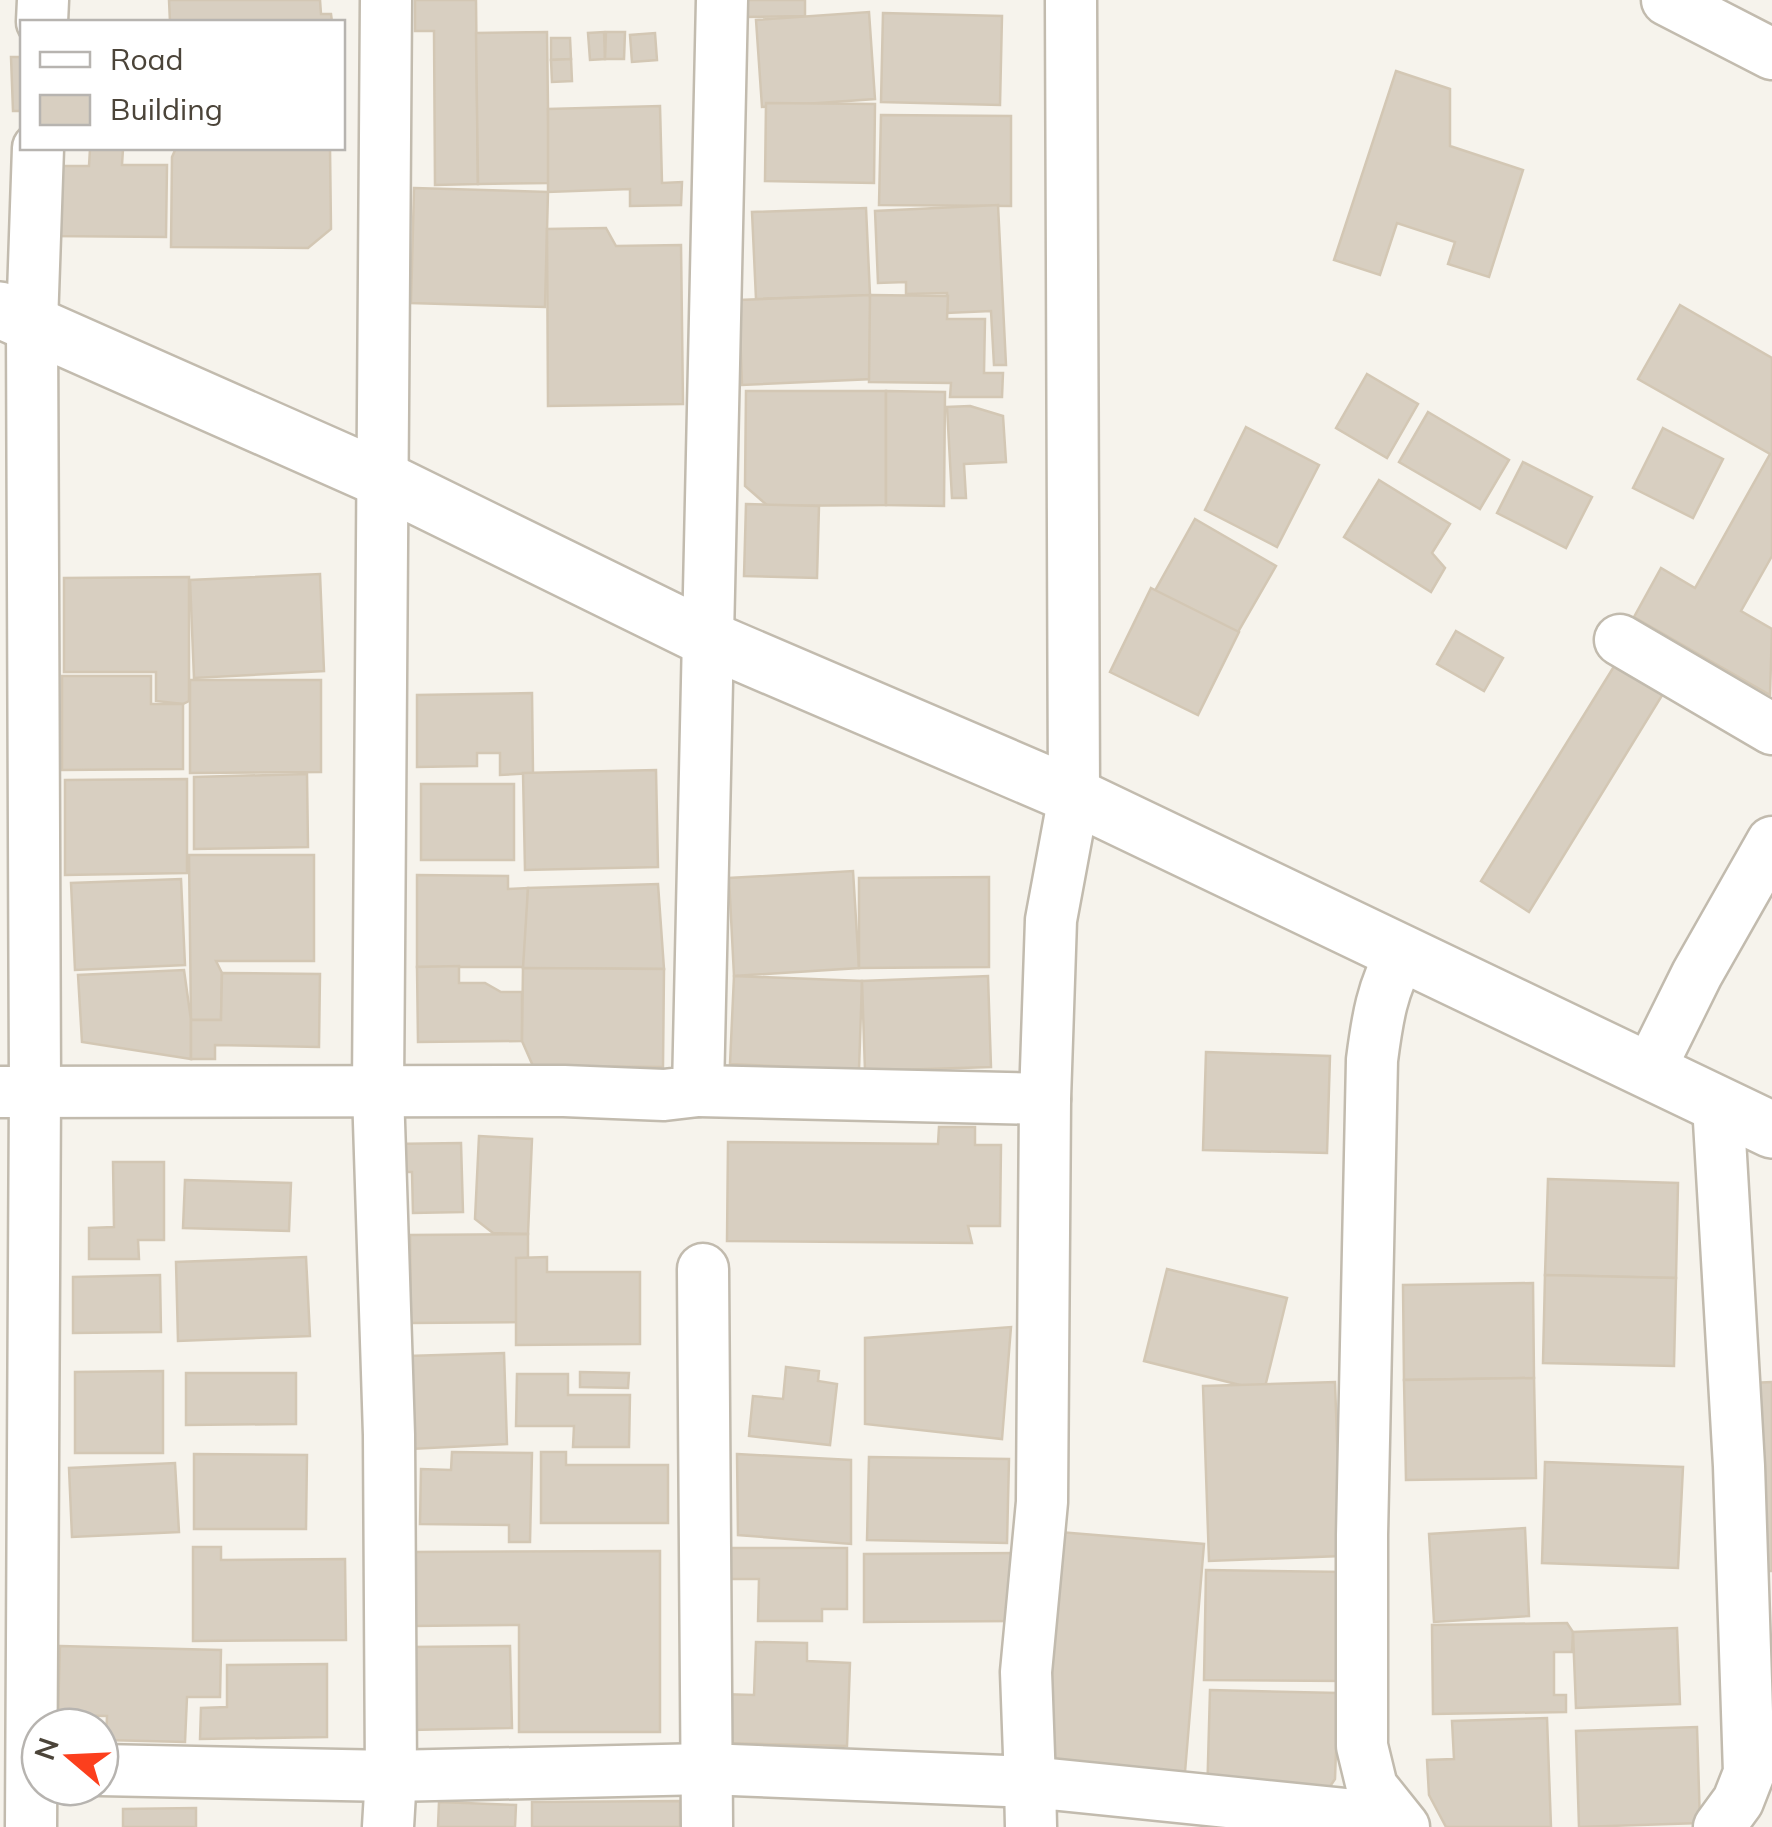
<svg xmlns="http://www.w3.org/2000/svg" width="1772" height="1827" font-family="Mulish,sans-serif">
<rect width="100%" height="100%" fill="#f6f3ec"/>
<g fill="#d8cfc1" stroke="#d3c7b4" stroke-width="2.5">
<polygon points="169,0 320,0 321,14 331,14 332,22 170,22"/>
<polygon points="415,0 476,0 478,184 435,185 434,31 415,31"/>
<polygon points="742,0 805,0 805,16 742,17"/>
<polygon points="869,12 875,99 762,107 756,20"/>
<polygon points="883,13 1002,16 1000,105 881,102"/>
<polygon points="547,32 549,183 478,184 476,33"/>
<polygon points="604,32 605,59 590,60 588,33"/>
<polygon points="606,32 625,32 624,59 605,59"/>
<polygon points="655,33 657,60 632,62 630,35"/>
<polygon points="551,38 570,38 571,59 551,60"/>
<polygon points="11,57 22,57 22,111 13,111"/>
<polygon points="571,59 572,81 552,82 551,60"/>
<polygon points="1396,71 1450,89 1450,146 1523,170 1489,277 1448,264 1455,242 1397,223 1380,275 1334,260"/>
<polygon points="766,103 875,104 874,183 765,181"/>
<polygon points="660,106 662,183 682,182 681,205 630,206 630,189 548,192 548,109"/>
<polygon points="881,115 1011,116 1011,206 879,205"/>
<polygon points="176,148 330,148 331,229 308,248 171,247 172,157"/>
<polygon points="90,149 123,149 122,165 167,165 166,237 49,236 49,166 89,166"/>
<polygon points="414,188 548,192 545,307 411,303"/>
<polygon points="998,205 1006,365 994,365 991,311 947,313 947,293 906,294 906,282 878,283 875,211"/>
<polygon points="866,208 870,295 756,299 752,212"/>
<polygon points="606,228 616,246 681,245 683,404 548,406 547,229"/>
<polygon points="870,295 873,379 742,385 739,300"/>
<polygon points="870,295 948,296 947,319 985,319 984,373 1003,373 1002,397 950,397 951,383 869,382"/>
<polygon points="1680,305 1772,358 1772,556 1741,611 1772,629 1770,695 1634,617 1661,568 1695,588 1770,454 1638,379"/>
<polygon points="1367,374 1418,404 1387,458 1336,428"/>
<polygon points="746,391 886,391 886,505 768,506 745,486"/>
<polygon points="886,391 945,392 944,506 886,505"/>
<polygon points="970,406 1003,416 1006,462 964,464 966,498 952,498 947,407"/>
<polygon points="1428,412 1509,460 1480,509 1399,462"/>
<polygon points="1246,427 1319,465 1277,547 1205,510"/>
<polygon points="1663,428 1723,459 1693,518 1633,488"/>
<polygon points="1523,462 1592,497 1566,548 1497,513"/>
<polygon points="1379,480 1450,524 1432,553 1445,568 1431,592 1344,537"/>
<polygon points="746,504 819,506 817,578 744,576"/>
<polygon points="1195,519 1276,566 1227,651 1147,605"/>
<polygon points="320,574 324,671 194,678 190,580"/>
<polygon points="189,577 189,701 183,704 156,701 156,672 64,672 64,578"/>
<polygon points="1151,588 1239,632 1198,715 1110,672"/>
<polygon points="1456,631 1503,658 1484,691 1437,664"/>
<polygon points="1618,660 1666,689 1529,912 1481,881"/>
<polygon points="62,676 151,676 151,704 183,704 183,769 62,770"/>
<polygon points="190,680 321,680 321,772 190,773"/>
<polygon points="532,693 533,773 500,775 500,753 477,753 477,766 417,767 417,695"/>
<polygon points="656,770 658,867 525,870 523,773"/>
<polygon points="307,774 308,847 194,849 194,777"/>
<polygon points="187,779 187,873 65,875 65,780"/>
<rect x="421" y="784" width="93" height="76"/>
<polygon points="189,855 314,855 314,961 216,961 222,973 221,1020 191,1020"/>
<polygon points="853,871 859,968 734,976 729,878"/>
<polygon points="417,875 508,876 508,889 528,888 527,967 417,967"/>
<polygon points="989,877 989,967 859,968 859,878"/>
<polygon points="181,879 185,965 75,970 71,883"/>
<polygon points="658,884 664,969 523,968 528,888"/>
<polygon points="459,966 459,983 485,983 501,992 522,992 522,1041 418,1042 417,967"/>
<polygon points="523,968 664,969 663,1067 533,1066 522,1041"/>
<polygon points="184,970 191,1020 191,1059 82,1042 78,975"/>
<polygon points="222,973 320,974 319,1047 215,1045 215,1059 191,1059 191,1020 221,1020"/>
<polygon points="734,976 862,981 859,1070 730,1064"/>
<polygon points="988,976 991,1067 865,1071 862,981"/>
<polygon points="1206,1052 1330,1056 1327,1153 1203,1150"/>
<polygon points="939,1127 975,1127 975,1145 1001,1145 1000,1226 968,1226 972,1243 727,1241 728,1142 938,1144"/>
<polygon points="479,1136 532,1139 528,1234 493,1233 475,1219"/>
<polygon points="461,1143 463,1212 413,1213 412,1172 391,1172 390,1144"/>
<polygon points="113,1162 164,1162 164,1240 138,1240 139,1259 89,1259 89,1228 114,1227"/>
<polygon points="1548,1179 1678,1183 1676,1278 1545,1275"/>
<polygon points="185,1180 291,1183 289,1231 183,1228"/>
<polygon points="528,1234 528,1322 411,1323 410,1235"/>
<polygon points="306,1257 310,1336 178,1341 176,1262"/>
<polygon points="547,1257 547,1272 640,1272 640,1344 516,1345 516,1258"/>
<polygon points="1167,1269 1287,1298 1264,1391 1144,1361"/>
<polygon points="160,1275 161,1332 73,1333 73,1277"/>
<polygon points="1545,1275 1676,1278 1674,1366 1543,1363"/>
<polygon points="1533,1283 1534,1378 1404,1380 1403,1285"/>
<polygon points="1011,1327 1002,1439 865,1424 865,1338"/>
<polygon points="504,1353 507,1444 411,1449 408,1356"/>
<polygon points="786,1367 819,1371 818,1381 837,1384 830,1445 749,1436 753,1396 783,1399"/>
<polygon points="163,1371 163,1453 75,1453 75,1372"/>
<polygon points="580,1372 629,1373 628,1388 580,1387"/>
<polygon points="186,1373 296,1373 296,1424 186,1425"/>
<polygon points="517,1374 568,1374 568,1395 630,1395 629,1447 573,1447 574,1426 516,1426"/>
<polygon points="1534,1378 1536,1478 1406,1480 1404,1380"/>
<polygon points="1335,1382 1341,1556 1209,1561 1203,1386"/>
<polygon points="1772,1382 1772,1571 1757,1571 1751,1383"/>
<polygon points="452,1452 532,1453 530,1542 509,1542 509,1525 420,1524 421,1469 451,1470"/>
<polygon points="541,1452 566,1452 566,1465 668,1465 668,1523 541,1523"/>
<polygon points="194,1454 307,1455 306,1529 194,1529"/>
<polygon points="737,1454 851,1460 851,1544 738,1535"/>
<polygon points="869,1457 1009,1459 1007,1543 867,1540"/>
<polygon points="1545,1462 1683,1467 1678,1568 1542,1563"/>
<polygon points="175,1463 179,1532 72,1537 69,1468"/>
<polygon points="1525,1528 1529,1616 1434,1622 1429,1534"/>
<polygon points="1059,1532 1204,1544 1185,1772 1040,1760"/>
<polygon points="193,1547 221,1547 221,1560 345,1559 346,1640 193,1641"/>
<polygon points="731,1548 847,1548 847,1609 822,1609 822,1621 758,1621 759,1579 731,1579"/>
<polygon points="660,1551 660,1732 519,1732 519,1625 411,1626 411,1552"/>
<polygon points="1021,1553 1021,1621 864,1622 864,1554"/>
<polygon points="1206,1570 1347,1572 1345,1681 1204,1680"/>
<polygon points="1567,1623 1573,1632 1572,1652 1554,1652 1554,1695 1566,1695 1566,1712 1433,1714 1432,1625"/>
<polygon points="1677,1628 1680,1704 1576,1708 1573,1632"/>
<polygon points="756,1642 807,1643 807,1661 850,1663 847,1746 720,1743 721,1694 754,1695"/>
<polygon points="60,1646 221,1650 220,1697 187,1697 185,1742 106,1740 107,1716 58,1715"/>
<polygon points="510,1646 512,1728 411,1730 410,1647"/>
<polygon points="327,1664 327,1737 200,1739 201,1708 227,1707 227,1665"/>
<polygon points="1210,1690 1338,1693 1335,1779 1320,1801 1207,1799"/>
<polygon points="1547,1718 1551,1827 1446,1827 1429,1795 1427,1760 1454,1759 1452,1721"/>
<polygon points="1697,1727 1700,1823 1579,1827 1576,1731"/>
<polygon points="680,1801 680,1827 532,1827 532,1802"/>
<polygon points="439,1802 516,1805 515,1827 438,1827"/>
<polygon points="196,1808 196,1827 123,1827 123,1809"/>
</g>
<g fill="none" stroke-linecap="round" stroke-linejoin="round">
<g stroke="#c2bbae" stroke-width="55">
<g id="minor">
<polyline points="386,0 378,1091 389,1435 391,1776 388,1827"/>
<polyline points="1667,0 1772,54"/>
<polyline points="42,22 43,0"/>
<polyline points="1620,640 1772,729"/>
<path d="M1403,952C1382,986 1377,1021 1372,1060L1362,1535V1746L1372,1787L1404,1827"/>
<polyline points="1649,1071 1697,974 1772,842"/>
<polyline points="698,1091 1045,1099"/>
<polyline points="0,1092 564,1091 664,1095 698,1091 722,0"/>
<polyline points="1718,1104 1739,1466 1749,1773 1738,1801 1719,1827"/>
<polyline points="703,1269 707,1827"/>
<polyline points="100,1770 391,1776 706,1769 1030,1782 1026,1672 1042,1502 1045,1099 1051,920 1074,796 1071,0"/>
<polyline points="31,1827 35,1090 32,324 38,148"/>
<polyline points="1031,1827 1030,1782 1395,1819"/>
</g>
</g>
<g stroke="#c2bbae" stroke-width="60">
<polyline id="tertiary" points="0,310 384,480 708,639 1074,796 1772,1130"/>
</g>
<use href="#minor" stroke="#fff" stroke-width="50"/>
<use href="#tertiary" stroke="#fff" stroke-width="55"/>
</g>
<rect x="20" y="20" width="325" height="130" fill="#ffffff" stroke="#b7b4b0" stroke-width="2.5"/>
<rect x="40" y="52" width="50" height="15" fill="#ffffff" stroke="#b7b4b0" stroke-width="2.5"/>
<text x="110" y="70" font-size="30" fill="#4b4439">Road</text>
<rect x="40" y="95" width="50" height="30" fill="#d8cfc1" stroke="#b7b4b0" stroke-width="2.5"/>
<text x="110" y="120" font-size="30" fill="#4b4439">Building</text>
<g transform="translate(70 1757) rotate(289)"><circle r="48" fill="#ffffff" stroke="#b7b4b0" stroke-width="2.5"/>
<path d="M0-8L18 38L0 25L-18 38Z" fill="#fc3f1d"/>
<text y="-15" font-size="28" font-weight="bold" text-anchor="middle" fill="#4b4439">N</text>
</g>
</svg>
